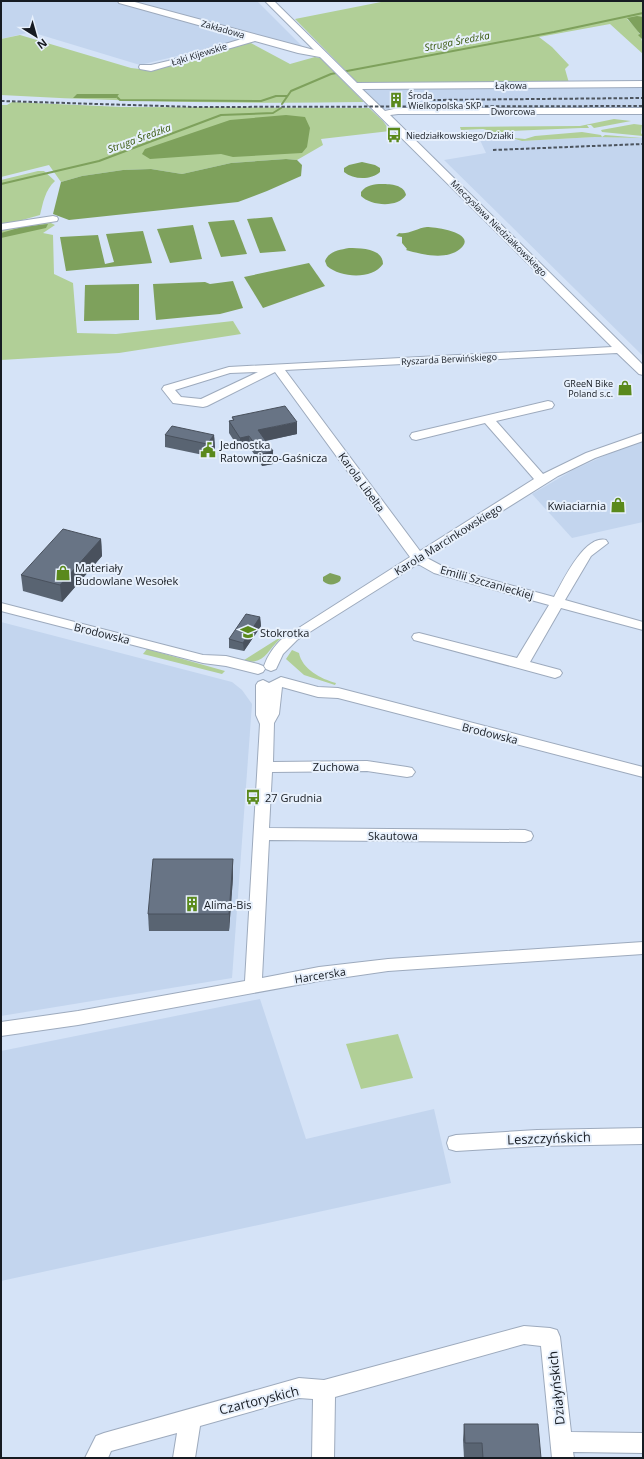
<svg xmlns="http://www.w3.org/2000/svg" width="644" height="1459" font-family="'Open Sans',sans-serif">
<rect width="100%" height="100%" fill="#d5e3f7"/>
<g fill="#c3d5ee">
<polygon points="1,1 257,1 304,48 259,36 140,65 31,32 1,39"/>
<polygon points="643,86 643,109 383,109 360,87"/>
<polygon points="595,137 643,138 643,356 444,160 486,153 480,140 511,139 522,141"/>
<polygon points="643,441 643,522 572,538 532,494 573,470 617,450"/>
<polygon points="1,622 232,682 242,690 252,704 232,978 1,1016"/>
<polygon points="260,999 306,1139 434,1109 451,1183 1,1281 1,1051"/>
</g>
<g fill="#b1cf97">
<path d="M386,1H643V17L627,19C640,31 643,37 643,54L610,24L539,37L552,47L569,65L565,69L569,83H358L295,19Z"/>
<path d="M20,35L131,68L148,70L172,65L249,42L290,64L315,57L320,58L364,102C243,104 122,102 1,95V39Z"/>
<polygon points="12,102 122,107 369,108 383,121 390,131 321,139 323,145 297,160 286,159 231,163 182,174 151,169 123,170 82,176 61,182 49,165 1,177 1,105 7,105"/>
<polygon points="614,119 631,121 594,128 591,125 587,125 589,128 581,128 510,131 510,133 501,134 483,129 461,130 460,127 580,126"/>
<polygon points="634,124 642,125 641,133 643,136 602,132 601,130"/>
<polygon points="582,132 601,135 602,137 605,135 643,138 595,137 522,141 515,139 515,138 525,139 535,136"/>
<path d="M38,171H44L55,181C45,190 43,203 40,215L1,226V180Z"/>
<polygon points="49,222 55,225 43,233 53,235 54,274 73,283 77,333 116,334 233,321 241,334 119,353 1,360 1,229"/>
<path d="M279,638L280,639C265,653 266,664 241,662Z"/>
<polygon points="147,649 225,671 222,674 143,654"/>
<path d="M292,650L299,653C302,669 321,679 336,683L335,685L304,675L286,659Z"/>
<polygon points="398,1034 413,1078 361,1089 346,1044"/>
</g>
<g fill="#7ea15c">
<polygon points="637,16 643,17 643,40 638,35 640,34 627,18"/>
<polygon points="77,94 119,94 116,98 73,98"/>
<polygon points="286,115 305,117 310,128 307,147 302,153 233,157 221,154 150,159 142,154 145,149 230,120"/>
<polygon points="286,159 297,160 302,165 301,176 267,191 238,202 69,220 53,214 61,182 82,176 123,170 151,169 182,174 231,163"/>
<path d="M362,162L375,165L380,168V172C371,180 354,180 344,172V168L349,165Z"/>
<path d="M382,184C391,184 404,185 406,195C398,208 371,206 361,196V192C366,185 374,184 382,184Z"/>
<polygon points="272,217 286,251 260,253 247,219"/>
<polygon points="234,220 247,254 221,257 208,222"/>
<polygon points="48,224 46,228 1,238 1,233 22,227"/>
<polygon points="193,225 202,259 170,263 157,229"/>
<path d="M427,227C435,227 479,233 460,249C445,261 421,254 406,250L407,249L402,243V237L396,236L399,233C408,235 417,228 427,227Z"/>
<polygon points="143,231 152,263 66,271 60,237 98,235 105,264 114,262 106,234"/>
<path d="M349,248C360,248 383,248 383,264C372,280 341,278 327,266L325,261C329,251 339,250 349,248Z"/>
<polygon points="309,263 325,286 263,308 244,277"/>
<polygon points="233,281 243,308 220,314 156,320 153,284 205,282 210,284"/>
<polygon points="139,284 139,320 84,321 85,285"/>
<path d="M330,573L340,576L341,578L340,581C335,585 328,586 323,581V577Z"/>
</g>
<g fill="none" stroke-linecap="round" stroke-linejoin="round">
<g stroke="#7ea15c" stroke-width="2">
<polyline points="117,97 120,100 261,101 276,96 287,96"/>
<polyline points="282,104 291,91 331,74 554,32 643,13"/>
<polyline points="1,184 99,161 221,115 273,113 281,108"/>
</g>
<g stroke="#9daabd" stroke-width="2">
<g id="minor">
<path d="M118,1H131L314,50L265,1H274L357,83L643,81V87L362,89L385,111L398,108H643V114H398L390,115L625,347L643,365V375L639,374L617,353L285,370L420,551L534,479L485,423L416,440L412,439L410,436L412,433L548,401L552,402L554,405L552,408L496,421L543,474L586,453L643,433V441L595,458L558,476L427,558L444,567L554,597C563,581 584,535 606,540L608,543L591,556L565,600L643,622V630L561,608L530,662L560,670L562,673L560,676L555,678L414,640L412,637L414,634L419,633L517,658L549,605L434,573L418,564L297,640L283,654L276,669L271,671L266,669L264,666C268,655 274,646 283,638L410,557L275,372L207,406L203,407L173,403L162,389L164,386L229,367L612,347L320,57L298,53L255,41L151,71L140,69L139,67L140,65H151L168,61L245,38L119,3ZM258,372L201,399L181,397L175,390L230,373Z"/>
<polygon points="53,216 57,217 58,219 57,221 1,230 1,224"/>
<polygon points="1,603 203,655 226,656 258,664 263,666 265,669 263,672 258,674 226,666 203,663 1,611"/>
<polygon points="281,677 318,687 338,688 643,767 643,777 338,698 318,697 282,687 279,714 274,723 273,762 367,761 407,767 412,768 415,772 412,776 407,777 367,771 272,772 269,828 525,830 531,832 533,836 531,840 525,842 269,840 262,978 319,967 388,959 643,942 643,954 388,971 319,981 78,1025 1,1036 1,1022 78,1011 245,981 260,724 256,715 256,685 258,682 263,680 269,683"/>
<polygon points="643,1128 643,1144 537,1146 456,1151 449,1149 447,1143 449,1137 456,1135 537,1130"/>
<polygon points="524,1326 550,1328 557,1330 560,1337 571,1432 643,1433 643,1453 573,1452 574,1458 552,1458 541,1346 524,1344 335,1397 334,1458 312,1458 313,1399 299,1398 200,1426 195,1458 173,1458 177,1433 111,1451 108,1458 85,1458 96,1436 104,1433 299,1378 324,1380"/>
</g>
</g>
<use href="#minor" fill="#fff" fill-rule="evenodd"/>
<g stroke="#4c545e" stroke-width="2" stroke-dasharray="3.5 2" stroke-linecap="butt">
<polyline points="432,100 643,98"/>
<polyline points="1,101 195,107 643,106"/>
<polyline points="493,150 643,144"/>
</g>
</g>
<g fill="#596472">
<polygon points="232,417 297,434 266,441 273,451 273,464 262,466 250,448 240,450 229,433 229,421 233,420"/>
<polygon points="165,435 214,435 215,448 208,456 165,447"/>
<polygon points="101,539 102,556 62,602 23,591 21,575"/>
<polygon points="260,617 261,626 244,651 229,648 229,639"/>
<polygon points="233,859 233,877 229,931 149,931 148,914"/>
<polygon points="464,1424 541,1458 464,1458 463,1440"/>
</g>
<g fill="#49515d">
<polygon points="297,422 297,434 259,442 258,430"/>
<polygon points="214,435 215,448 208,456 207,444"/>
<polygon points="249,436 250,448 240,450 240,438"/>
<polygon points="273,451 273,464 262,466 262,454"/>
<polygon points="101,539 102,556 62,602 60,585"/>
<polygon points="260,617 261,626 244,651 243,643"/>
<polygon points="233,859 233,877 229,931 229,914"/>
</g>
<g fill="#687485" stroke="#49515d">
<polygon points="285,406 297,422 258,430 273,451 262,454 249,436 240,438 229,421 234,420 232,417"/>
<polygon points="172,426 214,435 207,444 165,435"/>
<polygon points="63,529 101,539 60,585 21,575"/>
<polygon points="246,614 260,617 243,643 229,639"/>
<polygon points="153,859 233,859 229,914 148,914"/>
<polygon points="464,1424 538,1424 541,1458 483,1458 482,1443 465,1443"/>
</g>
<defs>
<g id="building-bare" transform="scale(1.2)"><path d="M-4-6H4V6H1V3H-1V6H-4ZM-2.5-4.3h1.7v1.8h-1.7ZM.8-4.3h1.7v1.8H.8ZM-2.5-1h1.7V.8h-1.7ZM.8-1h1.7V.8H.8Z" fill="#5a891c" stroke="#e7f0fc" stroke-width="2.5" paint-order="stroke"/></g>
<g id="bus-bare" transform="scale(1.2)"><path d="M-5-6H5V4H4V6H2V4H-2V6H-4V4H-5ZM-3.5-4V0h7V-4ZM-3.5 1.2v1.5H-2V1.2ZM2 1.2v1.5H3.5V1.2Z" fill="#5a891c" stroke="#e7f0fc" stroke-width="2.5" paint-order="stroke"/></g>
<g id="shop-bare" transform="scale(1.2)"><path d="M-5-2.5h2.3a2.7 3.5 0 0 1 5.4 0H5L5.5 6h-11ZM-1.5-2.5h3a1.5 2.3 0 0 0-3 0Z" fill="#5a891c" stroke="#e7f0fc" stroke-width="2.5" paint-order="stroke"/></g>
<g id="civic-bare" transform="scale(1.2)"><path d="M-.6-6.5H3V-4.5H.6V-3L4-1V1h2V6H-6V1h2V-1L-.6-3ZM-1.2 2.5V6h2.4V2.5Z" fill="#5a891c" stroke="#e7f0fc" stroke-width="2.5" paint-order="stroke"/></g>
<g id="school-bare" transform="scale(1.2)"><path d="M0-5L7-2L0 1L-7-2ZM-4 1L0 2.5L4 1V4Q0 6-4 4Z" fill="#5a891c" stroke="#e7f0fc" stroke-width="2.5" paint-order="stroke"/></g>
</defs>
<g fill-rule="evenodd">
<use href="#building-bare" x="396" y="100"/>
<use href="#bus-bare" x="394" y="135"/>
<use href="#shop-bare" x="625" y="388"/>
<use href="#civic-bare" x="208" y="450"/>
<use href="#shop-bare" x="618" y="505"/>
<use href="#shop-bare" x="63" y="573"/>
<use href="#school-bare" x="248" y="632"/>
<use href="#bus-bare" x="253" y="797"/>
<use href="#building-bare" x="192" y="904"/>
</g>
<g text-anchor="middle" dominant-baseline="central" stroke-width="4" stroke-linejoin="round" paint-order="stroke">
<g font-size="9" fill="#161b22" stroke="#e7f0fc">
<text transform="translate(223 29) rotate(16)">Zakładowa</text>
<text transform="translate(199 54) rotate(-17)">Łąki Kijewskie</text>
<text x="511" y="85">Łąkowa</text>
<text x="513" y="111">Dworcowa</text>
<text transform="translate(499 228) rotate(45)">Mieczysława Niedziałkowskiego</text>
<text transform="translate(449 359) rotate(-3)">Ryszarda Berwińskiego</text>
</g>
<g font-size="9" fill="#161b22" stroke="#e7f0fc" text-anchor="start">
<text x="408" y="95">Środa<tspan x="408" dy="10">Wielkopolska SKP</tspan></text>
<text x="406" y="135">Niedziałkowskiego/Działki</text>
<text x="613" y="383" text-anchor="end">GReeN Bike<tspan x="613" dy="10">Poland s.c.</tspan></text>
</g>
<g font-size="10" font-style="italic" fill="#37570b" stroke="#e7f0fc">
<text transform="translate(457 41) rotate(-11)">Struga Średzka</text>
<text transform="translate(139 138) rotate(-20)">Struga Średzka</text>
</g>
<g font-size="11" fill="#161b22" stroke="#e7f0fc" text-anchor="start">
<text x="220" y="444">Jednostka<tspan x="220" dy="13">Ratowniczo-Gaśnicza</tspan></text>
<text x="606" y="505" text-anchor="end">Kwiaciarnia</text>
<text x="75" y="567">Materiały<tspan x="75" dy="13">Budowlane Wesołek</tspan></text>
<text x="260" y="632">Stokrotka</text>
<text x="265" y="797">27 Grudnia</text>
<text x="204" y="904">Alima-Bis</text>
</g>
<g font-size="11" fill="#161b22" stroke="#e7f0fc">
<text transform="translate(362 482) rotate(54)">Karola Libelta</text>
<text transform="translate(448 539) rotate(-32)">Karola Marcinkowskiego</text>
<text transform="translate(487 582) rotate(16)">Emilii Szczanieckiej</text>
<text transform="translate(102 633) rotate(14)">Brodowska</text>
<text transform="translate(490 733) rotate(14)">Brodowska</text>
<text x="336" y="766">Zuchowa</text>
<text x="393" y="835">Skautowa</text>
<text transform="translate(320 975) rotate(-9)">Harcerska</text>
</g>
<g font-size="13" fill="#161b22" stroke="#e7f0fc">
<text transform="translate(549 1138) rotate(-2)">Leszczyńskich</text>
<text transform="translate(556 1388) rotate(-96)">Działyńskich</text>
<text transform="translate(259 1400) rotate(-14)">Czartoryskich</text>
</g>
</g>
<rect width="644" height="1459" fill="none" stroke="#161b22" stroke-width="4"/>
<g transform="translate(36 36) rotate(143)" stroke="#e7f0fc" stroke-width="3" paint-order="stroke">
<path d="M0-3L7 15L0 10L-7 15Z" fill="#161b22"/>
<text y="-6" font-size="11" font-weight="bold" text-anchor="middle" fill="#161b22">N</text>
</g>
</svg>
